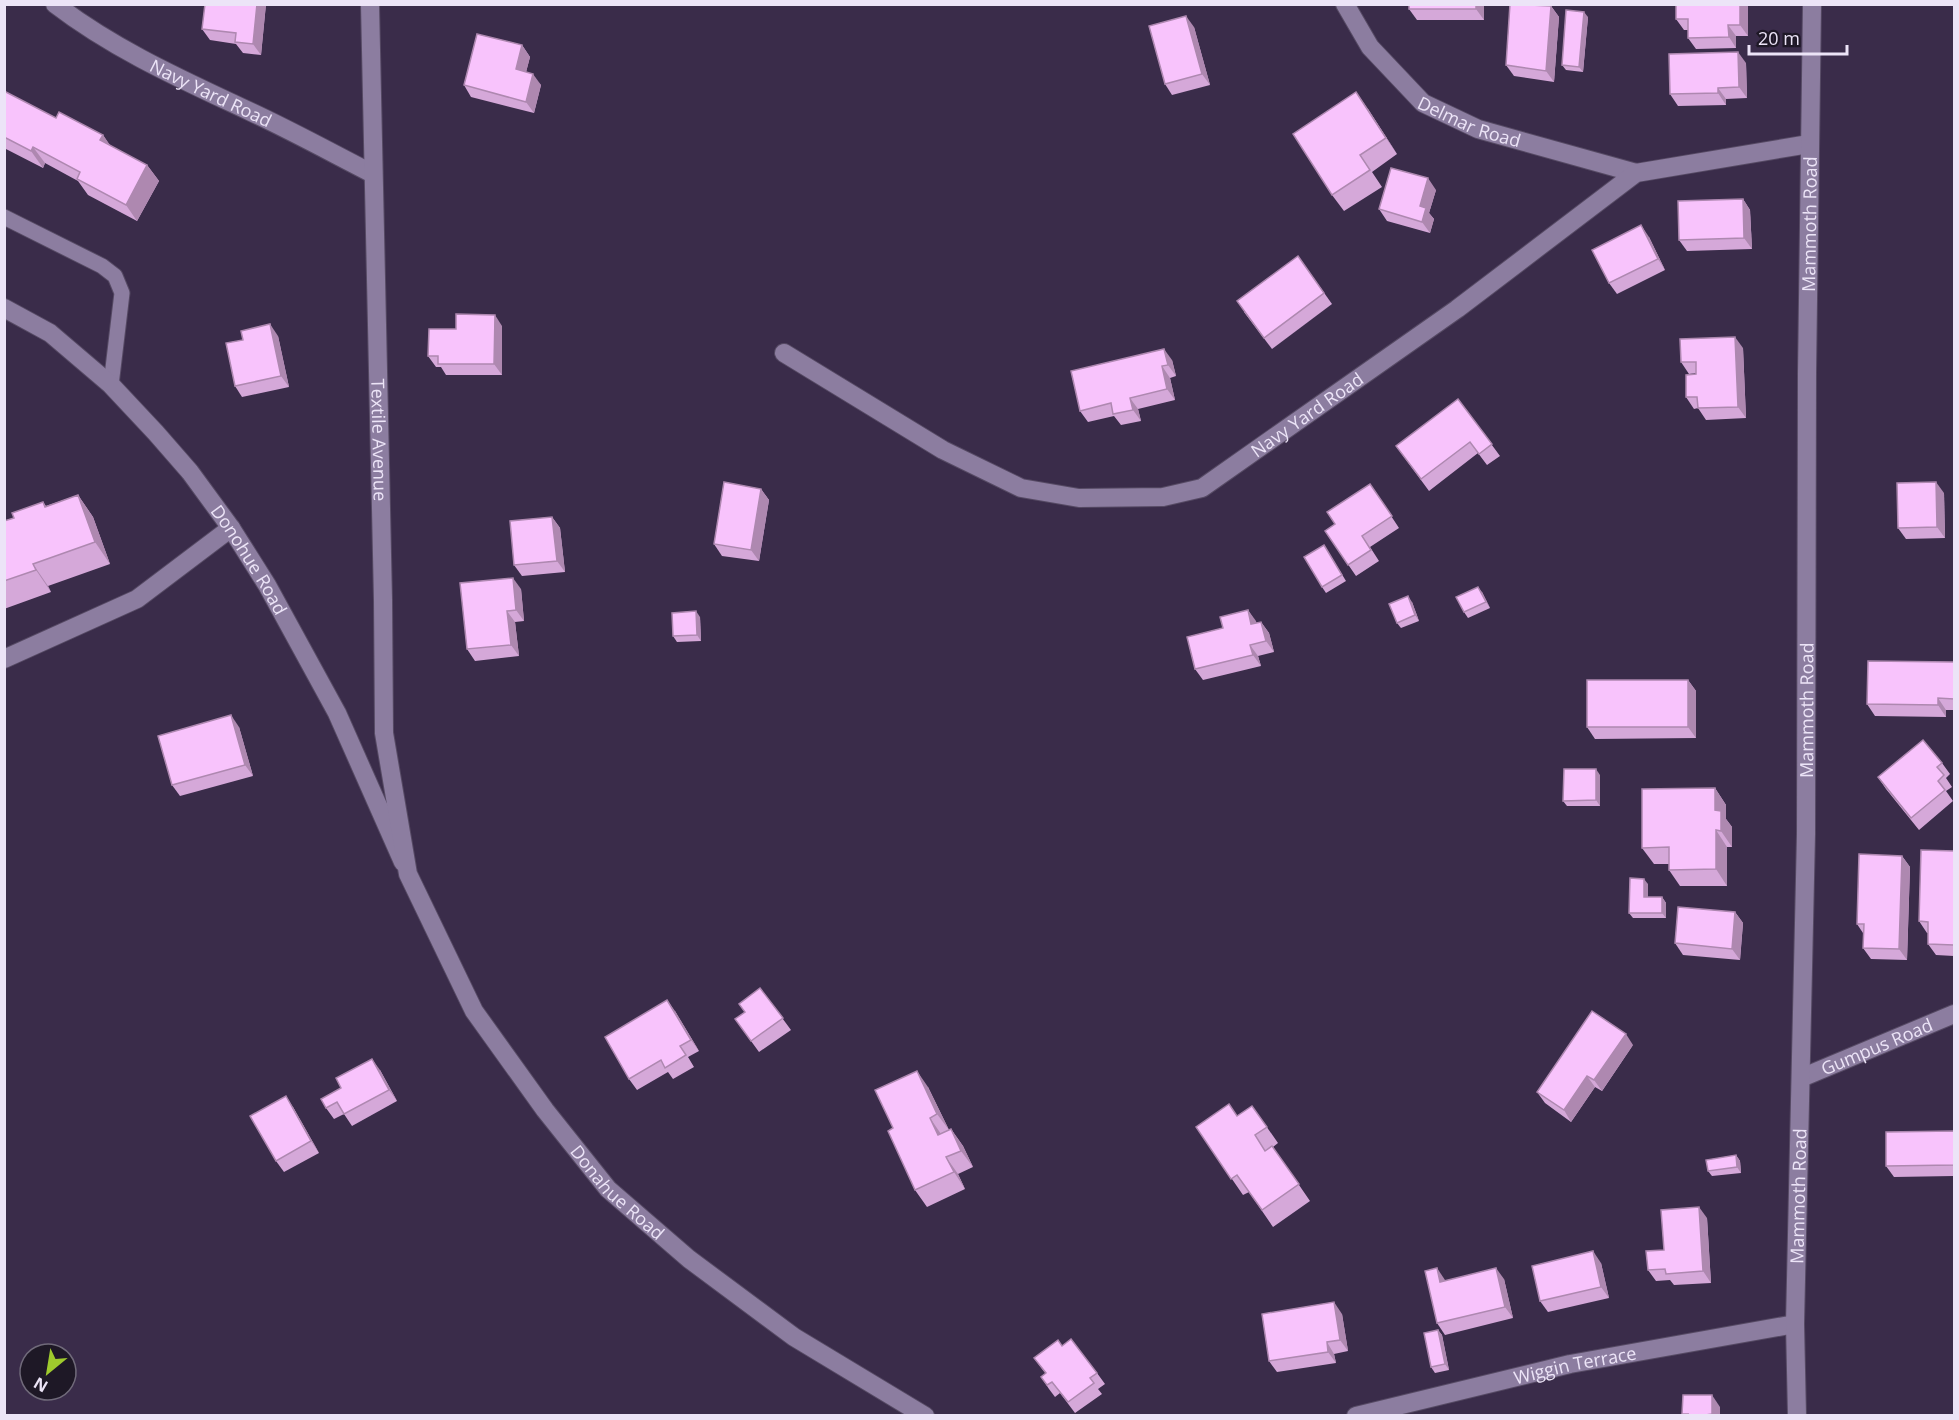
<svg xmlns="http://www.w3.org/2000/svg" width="1959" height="1420" font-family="'Open Sans',sans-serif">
<rect width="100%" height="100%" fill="#3a2c4a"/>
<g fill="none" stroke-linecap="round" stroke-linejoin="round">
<g stroke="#564a64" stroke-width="17">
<polyline id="service" points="4,217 102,266 115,276 122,293 111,385"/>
</g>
<g stroke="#564a64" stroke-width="20">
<g id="minor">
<path id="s1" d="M55,4C115,50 183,80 251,112C292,131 332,153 373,174"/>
<path id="s2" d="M1345,4L1370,47L1423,103L1478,129L1636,173"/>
<path id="s3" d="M4,308L50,333L111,385L156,433L190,472L231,528L267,585L337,713L403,862"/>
<path id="s4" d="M784,353L943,450L1021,488L1079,498L1163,497L1202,488L1457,309L1636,173L1809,144"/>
<polyline points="4,659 137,599 231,528"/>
<path id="s5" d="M1801,1078L1954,1014"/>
<path id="s6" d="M1356,1416L1570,1364L1795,1324"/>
</g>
</g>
<g stroke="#564a64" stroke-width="20">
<g id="secondary">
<path id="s7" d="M370,4L383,600L384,733L408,874L474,1011L545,1110L608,1189L689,1259L794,1337L925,1416"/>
<path id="s8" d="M1797,1416L1795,1324L1806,834L1807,373L1812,4"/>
</g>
</g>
<use href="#service" stroke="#8c7da0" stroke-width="15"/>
<use href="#minor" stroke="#8c7da0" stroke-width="18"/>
<use href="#secondary" stroke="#8c7da0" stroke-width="18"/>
</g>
<g fill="#d5a8d9">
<polygon points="266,4 261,55 243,53 236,44 210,40 202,29"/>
<polygon points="1409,4 1484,4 1484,20 1417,20 1409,9"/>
<polygon points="1748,4 1748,36 1736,36 1736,48 1696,49 1688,38 1688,30 1684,30 1676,19"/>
<polygon points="1551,6 1559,17 1554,82 1514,76 1506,65"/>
<polygon points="1588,17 1583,72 1566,70 1562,65"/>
<polygon points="1194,27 1210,85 1172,95 1165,84"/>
<polygon points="522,45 530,57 526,72 541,85 534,113 471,97 464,85"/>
<polygon points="1746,63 1747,98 1726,99 1726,105 1678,106 1670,94"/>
<polygon points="4,91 56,118 103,135 110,146 147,165 159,181 137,221 88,195 78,181 45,163 43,168 4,148"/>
<polygon points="1368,109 1397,154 1372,172 1382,187 1344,211 1332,195"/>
<polygon points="1436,190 1429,213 1434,219 1430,233 1387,221 1379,209"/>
<polygon points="1743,199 1750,210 1752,249 1687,251 1679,240"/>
<polygon points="1649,237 1665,270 1617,294 1609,283"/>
<polygon points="1298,256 1332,304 1272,349 1244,312"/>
<polygon points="502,326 502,375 446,375 441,367 436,367 428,356 456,329"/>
<polygon points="278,336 289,387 242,397 235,386 243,340"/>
<polygon points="1743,348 1746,418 1706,420 1698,408 1694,409 1686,397 1696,373 1689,374 1681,362"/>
<polygon points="1172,360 1176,376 1170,378 1175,400 1138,409 1141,421 1121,425 1114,416 1088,422 1080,411"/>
<polygon points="1458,399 1500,456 1487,465 1478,453 1429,491 1396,446"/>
<polygon points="1370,484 1399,528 1370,547 1379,561 1356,576 1325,531 1335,524"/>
<polygon points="761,489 769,500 759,561 722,556 714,544"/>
<polygon points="1944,493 1945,538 1906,539 1898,528"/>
<polygon points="78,495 93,517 110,564 48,586 51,592 4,609 4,521 14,518 43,502 46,506"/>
<polygon points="552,517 560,528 565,572 522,576 514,565"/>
<polygon points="1324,545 1346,581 1326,593 1322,587"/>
<polygon points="521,589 524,621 515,622 519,656 475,661 467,649"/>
<polygon points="1482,592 1490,608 1468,618 1464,612"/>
<polygon points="1412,602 1419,621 1401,628 1397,623"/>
<polygon points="1248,610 1256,623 1261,622 1269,633 1274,652 1258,656 1261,666 1203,680 1195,669 1223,628"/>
<polygon points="700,617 701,641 677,642 673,636"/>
<polygon points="1954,662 1954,710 1946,710 1946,717 1875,716 1867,704"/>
<polygon points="1688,680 1696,691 1696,738 1595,739 1587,727"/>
<polygon points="239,727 253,776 180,796 172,785"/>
<polygon points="1942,763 1950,774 1946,778 1952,787 1946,791 1953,801 1919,830 1886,789 1878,777"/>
<polygon points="1600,775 1600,806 1567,806 1563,801"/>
<polygon points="1715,788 1726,805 1726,819 1732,827 1732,847 1727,847 1727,886 1680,886 1669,870 1669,864 1654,864 1642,848"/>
<polygon points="1954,851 1954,956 1936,955 1928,944 1928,933 1927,933 1919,921"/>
<polygon points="1902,856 1910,867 1907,960 1871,959 1863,948 1863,933 1857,924"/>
<polygon points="1648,884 1648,897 1662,897 1666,903 1666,918 1633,918 1629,913"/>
<polygon points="1735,912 1743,923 1740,960 1683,955 1675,943"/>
<polygon points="760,988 791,1030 759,1052 735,1019 745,1012"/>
<polygon points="675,1011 699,1051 688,1057 694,1067 673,1079 668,1072 637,1090 629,1079"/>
<polygon points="1633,1045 1602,1091 1595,1087 1571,1122 1545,1103 1537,1092"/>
<polygon points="380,1070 397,1101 352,1126 344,1114 334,1119 326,1108"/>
<polygon points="928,1087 949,1130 951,1129 963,1146 973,1167 958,1174 965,1189 927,1207 915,1190 893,1128"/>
<polygon points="1252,1106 1278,1143 1273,1147 1310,1201 1273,1227 1249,1192 1243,1195 1196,1127 1237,1116"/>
<polygon points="293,1107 319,1153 284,1172 276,1161"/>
<polygon points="1954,1131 1954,1176 1894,1177 1886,1166"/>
<polygon points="1736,1155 1740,1161 1741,1173 1712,1176 1708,1171"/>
<polygon points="1707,1218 1711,1283 1674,1285 1670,1280 1656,1281 1648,1270 1664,1250"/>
<polygon points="1601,1263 1609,1298 1548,1312 1540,1301"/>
<polygon points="1504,1279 1513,1318 1445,1335 1437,1323 1445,1280"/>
<polygon points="1342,1314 1348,1351 1334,1354 1336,1363 1277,1372 1269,1361"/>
<polygon points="1438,1330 1442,1335 1449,1370 1435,1373 1431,1367"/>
<polygon points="1062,1346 1097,1373 1105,1384 1098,1389 1102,1394 1075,1413 1060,1393 1055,1397 1049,1389 1041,1377 1046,1374 1034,1358"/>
</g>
<g fill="#ae88b0">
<polygon points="257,4 266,4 261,55 253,44"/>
<polygon points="1476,4 1484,4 1484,20 1476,9"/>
<polygon points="1740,4 1748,4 1748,36 1740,25"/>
<polygon points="1551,6 1559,17 1554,82 1546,71"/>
<polygon points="1584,12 1588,17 1583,72 1579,67"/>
<polygon points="1186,16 1194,27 1210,85 1202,74"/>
<polygon points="1728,25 1736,36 1736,48 1729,37"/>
<polygon points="522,45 530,57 524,80 516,69"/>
<polygon points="1738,52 1746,63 1747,98 1739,87"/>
<polygon points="533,74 541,85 534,113 526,102"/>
<polygon points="1718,88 1726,99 1726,105 1718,93"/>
<polygon points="1356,92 1368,109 1397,154 1386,138"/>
<polygon points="103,135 115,152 100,140"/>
<polygon points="33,147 45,163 43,168 31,151"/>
<polygon points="147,165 159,181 137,221 126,205"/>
<polygon points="1428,178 1436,190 1429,213 1434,219 1430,233 1422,222 1420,206"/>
<polygon points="1743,199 1750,210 1752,249 1744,238"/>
<polygon points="1641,225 1649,237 1665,270 1658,259"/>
<polygon points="495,315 502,326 502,375 494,364"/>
<polygon points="270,324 278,336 289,387 281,376"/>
<polygon points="1735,337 1743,348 1746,418 1738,407"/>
<polygon points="1164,349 1172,360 1176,376 1168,365"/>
<polygon points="1162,366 1170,378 1175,400 1167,389"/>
<polygon points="1130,398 1138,409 1141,421 1133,410"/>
<polygon points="1936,482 1944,493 1945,538 1937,527"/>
<polygon points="761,489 769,500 759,561 751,550"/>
<polygon points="78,495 93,517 110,564 95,542"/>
<polygon points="552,517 560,528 565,572 557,561"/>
<polygon points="33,564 48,586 51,592 36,570"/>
<polygon points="513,578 521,589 524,621 516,610"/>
<polygon points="1478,587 1482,592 1490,608 1486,602"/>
<polygon points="1408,596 1412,602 1419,621 1415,615"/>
<polygon points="1248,610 1256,621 1259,636 1251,624"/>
<polygon points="507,611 515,622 519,656 511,645"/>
<polygon points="696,611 700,617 701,641 697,635"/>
<polygon points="1261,622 1269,633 1274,652 1266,641"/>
<polygon points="1250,645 1258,656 1261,666 1253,655"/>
<polygon points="1688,680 1696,691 1696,738 1688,727"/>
<polygon points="1938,698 1946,710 1946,717 1938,705"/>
<polygon points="231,715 239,727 253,776 245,765"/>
<polygon points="1596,769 1600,775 1600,806 1596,800"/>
<polygon points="1715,788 1726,805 1726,819 1732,827 1732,847 1721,831 1715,810"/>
<polygon points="1716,830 1727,847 1727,886 1716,869"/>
<polygon points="1902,856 1910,867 1907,960 1899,949"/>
<polygon points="1644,879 1648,884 1648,902 1644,897"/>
<polygon points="1662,897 1666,903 1666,918 1662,913"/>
<polygon points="1735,912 1743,923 1740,960 1732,949"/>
<polygon points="667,1000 675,1011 699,1051 691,1040"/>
<polygon points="1626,1034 1633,1045 1602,1091 1594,1080"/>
<polygon points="372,1059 380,1070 397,1101 389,1090"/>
<polygon points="917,1071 928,1087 949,1130 937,1114"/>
<polygon points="1587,1076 1595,1087 1571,1122 1564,1110"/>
<polygon points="286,1096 293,1107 319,1153 311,1141"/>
<polygon points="930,1118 941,1134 938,1135"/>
<polygon points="951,1129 963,1146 973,1167 961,1151"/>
<polygon points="1736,1155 1740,1161 1741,1173 1737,1167"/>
<polygon points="946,1157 958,1174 965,1189 954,1172"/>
<polygon points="1699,1207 1707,1218 1711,1283 1703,1271"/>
<polygon points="1593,1251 1601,1263 1609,1298 1601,1287"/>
<polygon points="1437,1268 1445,1280 1448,1293 1440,1282"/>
<polygon points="1496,1268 1504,1279 1513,1318 1505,1307"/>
<polygon points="1334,1302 1342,1314 1348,1351 1340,1340"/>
<polygon points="1438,1330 1442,1335 1449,1370 1445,1364"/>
<polygon points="1327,1342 1334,1354 1336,1363 1328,1352"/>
<polygon points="1712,1395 1720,1407 1720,1416 1712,1416"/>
</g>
<g fill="#f8c3fc" stroke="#ae88b0" stroke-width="1.5">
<polygon points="205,4 257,4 253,44 235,42 236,33 202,29"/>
<rect x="1409" y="4" width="67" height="5"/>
<polygon points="1510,4 1551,6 1546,71 1506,65"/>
<polygon points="1676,4 1740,4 1740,25 1728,25 1729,37 1688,38 1688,19 1676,19"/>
<polygon points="1566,10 1584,12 1579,67 1562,65"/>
<polygon points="1186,16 1202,74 1165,84 1149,26"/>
<polygon points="477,34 522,45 516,69 533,74 526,102 464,85"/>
<polygon points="1738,52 1739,87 1718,88 1718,93 1670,94 1669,54"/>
<polygon points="4,91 56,118 59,112 103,135 100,140 147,165 126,205 77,179 80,172 33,147 31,151 4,137"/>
<polygon points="1356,92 1386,138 1360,155 1370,170 1332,195 1293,134"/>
<polygon points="1391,168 1428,178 1420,206 1426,208 1422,222 1379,209"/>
<polygon points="1743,199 1744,238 1679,240 1678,201"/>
<polygon points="1641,225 1658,259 1609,283 1592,250"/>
<polygon points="1298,256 1324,293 1264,338 1237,301"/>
<polygon points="456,314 495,315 494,364 438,364 438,356 428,356 429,329 456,329"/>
<polygon points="270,324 281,376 235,386 226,343 243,340 241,331"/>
<polygon points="1735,337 1738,407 1698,408 1697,397 1686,397 1686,375 1696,374 1696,362 1681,362 1680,339"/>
<polygon points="1164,349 1168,365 1162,366 1167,389 1130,398 1133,410 1113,414 1111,403 1080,411 1071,371"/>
<polygon points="1458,399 1492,444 1479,454 1470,442 1421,479 1396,446"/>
<polygon points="724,482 761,489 751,550 714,544"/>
<polygon points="1936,482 1937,527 1898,528 1897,483"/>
<polygon points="1370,484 1392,516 1362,536 1371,550 1348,565 1325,531 1335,524 1327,512"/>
<polygon points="78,495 95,542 33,564 36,570 4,581 4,521 14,518 12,513 43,502 45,507"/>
<polygon points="552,517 557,561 514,565 510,521"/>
<polygon points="1324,545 1342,575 1322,587 1304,557"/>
<polygon points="513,578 516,610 507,611 511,645 467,649 460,583"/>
<polygon points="1478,587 1486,602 1464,612 1456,597"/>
<polygon points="1408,596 1415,615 1397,623 1389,604"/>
<polygon points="1248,610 1251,624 1261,622 1266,641 1250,645 1253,655 1195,669 1187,637 1223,628 1220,617"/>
<polygon points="696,611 697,635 673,636 672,613"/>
<polygon points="1868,661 1954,662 1954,699 1938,698 1938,705 1867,704"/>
<rect x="1587" y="680" width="101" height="47"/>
<polygon points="231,715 245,765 172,785 158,736"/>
<polygon points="1923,740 1942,763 1937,767 1944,775 1938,781 1945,790 1911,818 1878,777"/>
<polygon points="1564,769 1596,769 1596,800 1563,801"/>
<polygon points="1715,788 1715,810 1721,811 1721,831 1716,830 1716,869 1669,870 1669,847 1642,848 1642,789"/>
<polygon points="1921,850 1954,851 1954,945 1928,944 1928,922 1919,921"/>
<polygon points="1859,854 1902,856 1899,949 1863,948 1864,924 1857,924"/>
<polygon points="1630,878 1644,879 1644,897 1662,897 1662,913 1629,913"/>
<polygon points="1678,907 1735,912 1732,949 1675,943"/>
<polygon points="760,988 783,1018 751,1041 735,1019 745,1012 739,1004"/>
<polygon points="667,1000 691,1040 680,1046 686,1055 665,1068 661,1060 629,1079 605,1037"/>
<polygon points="1592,1011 1626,1034 1594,1080 1587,1076 1564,1110 1537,1092"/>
<polygon points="372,1059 389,1090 344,1114 337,1102 326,1108 321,1099 341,1088 336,1078"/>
<polygon points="917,1071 937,1114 930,1118 938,1135 951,1129 961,1151 946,1157 954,1172 915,1190 888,1131 893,1128 875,1090"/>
<polygon points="286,1096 311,1141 276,1161 250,1116"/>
<polygon points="1229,1104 1237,1116 1252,1106 1267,1127 1255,1135 1265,1151 1272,1146 1299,1184 1262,1210 1237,1175 1231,1179 1196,1127"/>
<polygon points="1954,1131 1954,1165 1886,1166 1886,1132"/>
<polygon points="1736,1155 1737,1167 1708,1171 1706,1160"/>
<polygon points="1699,1207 1703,1271 1666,1274 1665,1269 1648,1270 1646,1251 1664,1250 1661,1210"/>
<polygon points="1593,1251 1601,1287 1540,1301 1532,1266"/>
<polygon points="1437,1268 1440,1282 1496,1268 1505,1307 1437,1323 1425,1271"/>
<polygon points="1334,1302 1340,1340 1327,1342 1328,1352 1269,1361 1262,1314"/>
<polygon points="1438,1330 1445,1364 1431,1367 1424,1333"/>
<polygon points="1071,1339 1097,1373 1090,1378 1094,1383 1068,1402 1052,1382 1047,1385 1041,1377 1046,1373 1034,1358 1058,1340 1062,1346"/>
<polygon points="1683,1395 1712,1395 1712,1414 1706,1415 1706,1416 1687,1416 1688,1414 1682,1414"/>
</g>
<g text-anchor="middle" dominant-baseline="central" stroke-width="6" stroke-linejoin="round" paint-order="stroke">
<g font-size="18" fill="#ece4f7" stroke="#1e1826">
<text stroke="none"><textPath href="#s1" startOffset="180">Navy Yard Road</textPath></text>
<text stroke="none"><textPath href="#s2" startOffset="177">Delmar Road</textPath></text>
<text stroke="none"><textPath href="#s8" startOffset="1192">Mammoth Road</textPath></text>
<text stroke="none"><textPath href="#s4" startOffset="584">Navy Yard Road</textPath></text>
<text stroke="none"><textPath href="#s7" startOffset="436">Textile Avenue</textPath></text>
<text stroke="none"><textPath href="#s3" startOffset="356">Donohue Road</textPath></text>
<text stroke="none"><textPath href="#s8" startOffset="706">Mammoth Road</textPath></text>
<text stroke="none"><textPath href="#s5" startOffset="82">Gumpus Road</textPath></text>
<text stroke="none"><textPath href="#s7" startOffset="1256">Donahue Road</textPath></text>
<text stroke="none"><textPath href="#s8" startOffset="220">Mammoth Road</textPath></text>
<text stroke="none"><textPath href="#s6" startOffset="225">Wiggin Terrace</textPath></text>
</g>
</g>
<rect width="1959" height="1420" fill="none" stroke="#ece4f7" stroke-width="12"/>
<g transform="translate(48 1372) rotate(210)"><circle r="28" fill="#1e1826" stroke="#706a7a" stroke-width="1.5"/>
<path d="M0-4.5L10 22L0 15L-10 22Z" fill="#9fca2d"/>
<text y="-9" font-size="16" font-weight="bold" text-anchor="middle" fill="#ece4f7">N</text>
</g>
<path d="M1749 45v9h98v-9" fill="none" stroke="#ece4f7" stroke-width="3"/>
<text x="1758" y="45" font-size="18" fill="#ece4f7" stroke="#1e1826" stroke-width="4.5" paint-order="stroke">20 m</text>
</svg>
